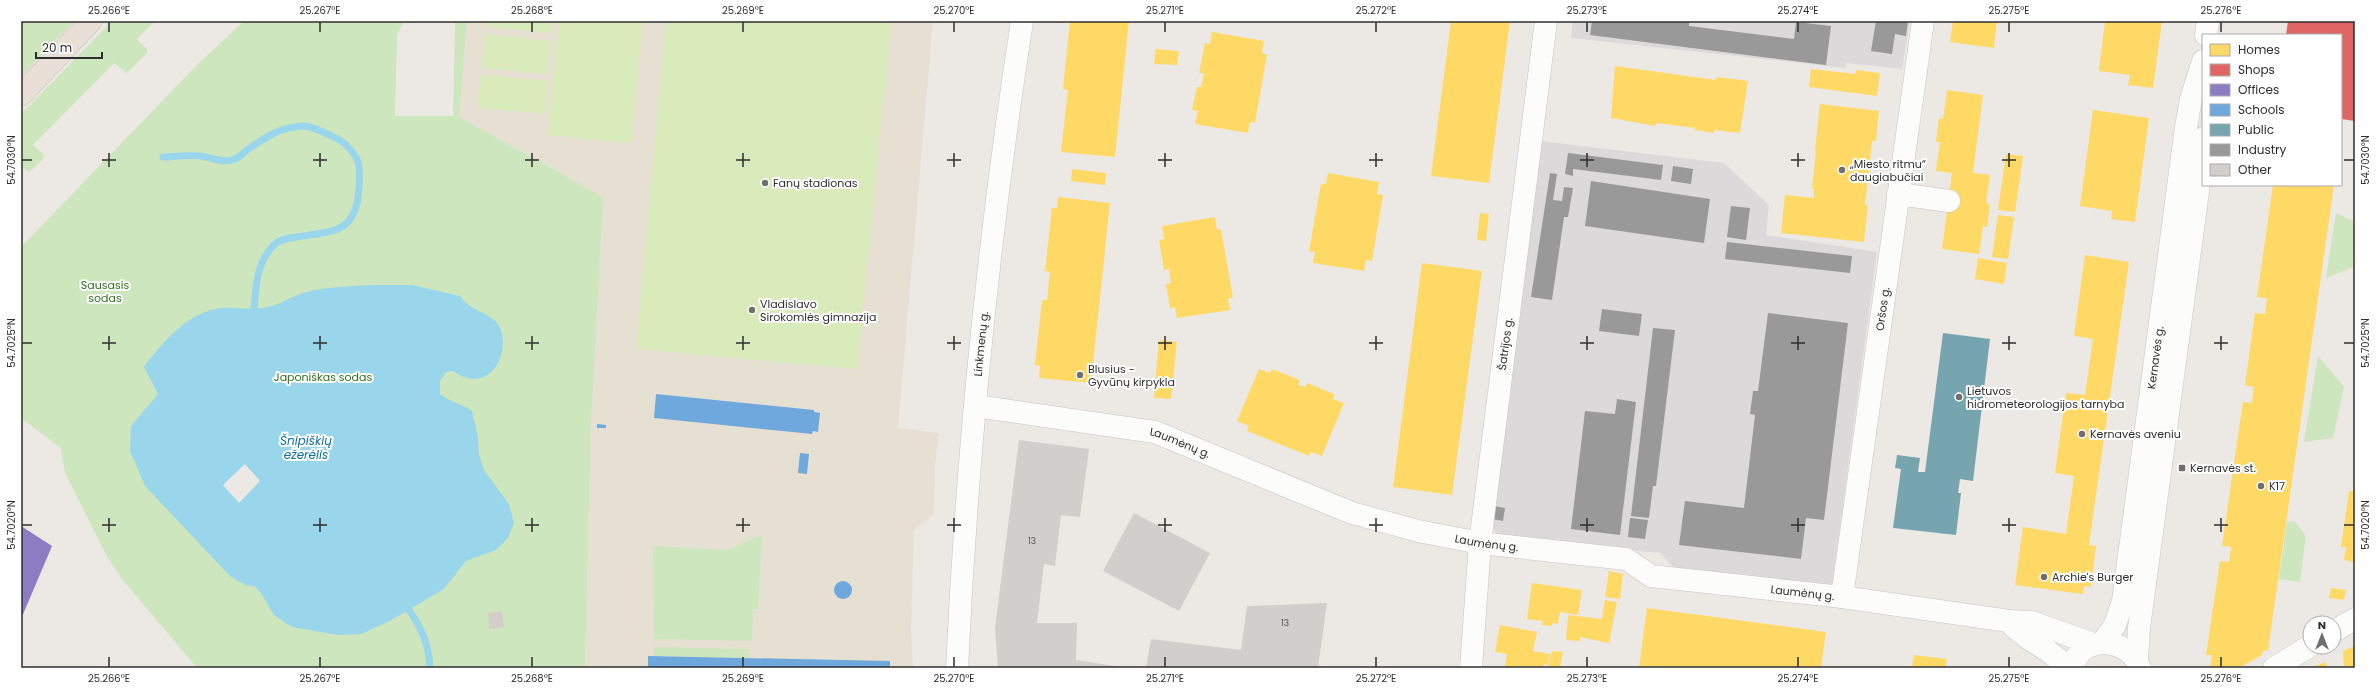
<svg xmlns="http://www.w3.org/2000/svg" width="2376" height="689" font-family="Poppins,sans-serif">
<rect width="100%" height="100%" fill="#ece8e4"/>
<g fill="#dcd9db">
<polygon points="1573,21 1910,21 1902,69 1846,63 1846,68 1571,38"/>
<polygon points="1540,141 1724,163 1769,205 1766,235 1877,252 1832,585 1674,568 1660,553 1501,539 1490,523"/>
</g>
<polygon fill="#e6e0d3" points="467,21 933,21 898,428 939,433 935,464 934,514 914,530 911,631 913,668 585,668 591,423 459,117"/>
<g fill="#cee6be">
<polygon points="21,21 74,21 21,77"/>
<polygon points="112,21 155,21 137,39 147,49 147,53 127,73 114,63 33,145 44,155 44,158 29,172 21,166 21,114"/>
<polygon points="244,21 404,21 397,35 395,116 453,116 455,21 467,21 459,117 603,197 591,423 585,668 197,668 122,579 106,555 65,473 61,448 21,418 21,247 197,65"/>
<polygon points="2336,213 2355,222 2353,267 2326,278"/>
<polygon points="2318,356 2344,387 2333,438 2304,442"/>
<polygon points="2294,521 2306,536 2300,582 2279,579 2287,522"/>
<polygon points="762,535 758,609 753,609 752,641 654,639 653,546 726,550"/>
<polygon points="654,647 749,649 749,658 654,656"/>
</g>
<g fill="#d9eabb">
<polygon points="487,21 553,21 552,33 487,27"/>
<polygon points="559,21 643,21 631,143 548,135"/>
<polygon points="666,21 891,21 857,369 636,349"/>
<polygon points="485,34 551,41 548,74 482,68"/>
<polygon points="481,75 548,81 544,114 477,108"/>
</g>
<path fill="#99d6ec" d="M373,285H412L460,296C472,313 486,310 497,323C514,345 493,399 453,371L446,372L440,381V394C450,402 462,404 472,411L478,437L479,454L484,470L509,504L514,523L508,538L496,550L466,561L444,589L388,622L361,634L338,635L292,627L274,615L261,593L254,586L245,585L230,576L145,486L130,451L131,426L158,394L144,367C163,342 188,311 222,308C238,307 251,311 267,307C279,305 287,299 298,295C316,287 352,286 373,285Z"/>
<polygon fill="#ece8e4" points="245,464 260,481 239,503 223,485"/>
<g fill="#ffd966">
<polygon points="1070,21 1129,21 1115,157 1061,152 1068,90 1063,89"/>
<polygon points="1451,21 1510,21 1489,183 1431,176"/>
<polygon points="1953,21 1997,21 1994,48 1950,42"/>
<polygon points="2105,21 2162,21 2153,88 2128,85 2130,75 2099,71"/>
<polygon points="1212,32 1264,41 1262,53 1267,55 1255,123 1250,122 1248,133 1195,124 1198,111 1192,110 1197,87 1201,87 1204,73 1199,73 1205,43 1210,44"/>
<polygon points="1156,49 1179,51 1177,65 1154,64"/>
<polygon points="1615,66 1716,80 1717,77 1748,81 1740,133 1714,130 1714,133 1695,130 1695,128 1656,123 1655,126 1611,118"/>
<polygon points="1811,69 1855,74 1856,70 1880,73 1877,96 1809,87"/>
<polygon points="1947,90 1983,95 1973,173 1990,175 1986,203 1990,204 1987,227 1983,226 1979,254 1942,249 1952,173 1936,171 1940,142 1936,142 1939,118 1943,119"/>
<polygon points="1820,104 1879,111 1876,141 1872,141 1865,205 1868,206 1864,242 1781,233 1785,195 1814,198 1814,189 1812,189 1816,150 1815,150"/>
<polygon points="2093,110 2149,118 2135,222 2111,219 2112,211 2080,206"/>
<polygon points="2006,154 2023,156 2015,212 1998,210"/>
<polygon points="1072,169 1106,173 1105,185 1071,181"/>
<polygon points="1328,173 1379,182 1377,194 1383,195 1372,261 1366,260 1364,271 1313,263 1315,252 1309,251 1321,184 1326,184"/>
<polygon points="2273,185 2334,185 2268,651 2263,650 2262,655 2239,668 2210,668 2212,655 2206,655 2220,561 2229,562 2231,547 2222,546 2243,402 2252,403 2254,387 2245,385 2255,313 2265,314 2267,298 2257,297"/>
<polygon points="1058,197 1110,203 1091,383 1039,378 1040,366 1035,365 1042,300 1047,300 1050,272 1045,271 1052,208 1057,208"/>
<polygon points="1480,213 1489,214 1486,241 1477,240"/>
<polygon points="1998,215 2014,217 2008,259 1992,257"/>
<polygon points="1215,217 1217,230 1221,229 1233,298 1228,298 1230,310 1177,318 1175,307 1170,308 1166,284 1171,283 1169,269 1164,270 1159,240 1164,239 1162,226"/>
<polygon points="2085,255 2129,262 2089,545 2096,546 2091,587 2084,586 2083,594 2015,585 2023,527 2066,534 2074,476 2055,473 2066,393 2085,395 2093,339 2074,336"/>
<polygon points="1978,258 2007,263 2004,284 1975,279"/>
<polygon points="1422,263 1482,271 1452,495 1393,487"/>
<polygon points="1159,340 1177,342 1171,399 1154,398"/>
<polygon points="1259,369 1270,373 1272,369 1300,380 1298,385 1305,387 1307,383 1334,394 1333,399 1344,403 1322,456 1311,452 1309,456 1247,431 1249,426 1237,421"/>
<polygon points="2354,485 2355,485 2355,562 2344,560 2346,547 2341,547 2349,491 2353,491"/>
<polygon points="1609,571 1623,574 1620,599 1605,597"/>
<polygon points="1532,583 1582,590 1578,615 1560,612 1558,624 1552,623 1552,626 1542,625 1543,621 1527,619"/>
<polygon points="2331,588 2346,590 2344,600 2329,598"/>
<polygon points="1605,600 1617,602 1609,643 1580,637 1580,641 1566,640 1568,615 1602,619"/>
<polygon points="1647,608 1826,632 1821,668 1639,668"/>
<polygon points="1500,625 1537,632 1533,651 1550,654 1548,665 1544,664 1543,668 1505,668 1507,654 1495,652"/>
<polygon points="2355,646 2355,668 2344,668 2343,651"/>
<polygon points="1552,651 1563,652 1560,668 1548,668"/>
<polygon points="1914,655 1947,659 1945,668 1912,668"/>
<polygon points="2325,662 2328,668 2312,668"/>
</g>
<polygon fill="#e06666" points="2288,21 2355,21 2355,121 2341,119 2341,35 2286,35"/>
<polygon fill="#8e7cc3" points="21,526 52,546 21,619"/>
<g fill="#6fa8dc">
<polygon points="656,394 814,410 814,412 820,413 818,432 813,431 812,434 654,418"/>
<polygon points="597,424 606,425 606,428 597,428"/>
<polygon points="800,453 809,454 807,474 798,473"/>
<circle cx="843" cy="590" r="9"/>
<polygon points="648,656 890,661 890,668 648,668"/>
</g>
<polygon fill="#76a5af" points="1943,333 1990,339 1973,481 1960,479 1958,493 1961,493 1956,535 1893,528 1901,469 1895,468 1897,455 1920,458 1918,472 1925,472"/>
<g fill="#999">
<polygon points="1592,21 1678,21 1689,22 1689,26 1794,39 1796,22 1831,26 1826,65 1590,35"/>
<polygon points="1876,21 1908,21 1906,36 1895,34 1892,54 1871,51"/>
<polygon points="1568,153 1663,165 1661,180 1573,169 1573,176 1565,174"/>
<polygon points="1673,166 1693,169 1691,184 1671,181"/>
<polygon points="1550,173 1557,174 1553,200 1562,201 1564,187 1573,188 1568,217 1564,217 1552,300 1531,297"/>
<polygon points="1591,181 1710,199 1704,243 1585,226"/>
<polygon points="1731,206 1750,208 1746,240 1727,237"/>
<polygon points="1727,242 1852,256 1850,273 1725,259"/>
<polygon points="1602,309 1642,314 1639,336 1599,331"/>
<polygon points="1768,313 1848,323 1824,520 1806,518 1801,559 1679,545 1685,501 1744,508 1755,415 1750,414 1753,391 1758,391"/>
<polygon points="1653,328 1675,330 1656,486 1653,486 1649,518 1631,516"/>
<polygon points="1617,399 1636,402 1620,535 1571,529 1585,411 1615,414"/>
<polygon points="1493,506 1505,508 1503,521 1492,519"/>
<polygon points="1630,518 1648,520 1645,539 1628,537"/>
</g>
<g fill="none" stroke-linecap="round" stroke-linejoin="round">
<g stroke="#99d6ec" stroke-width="7">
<path d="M163,157C175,157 188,154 200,156C211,157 223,164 235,159C239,158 243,153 247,150C264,138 282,126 304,126C312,126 340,139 345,144C361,159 360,166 359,187C357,233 335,231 296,237C289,238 279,239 274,245C256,263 256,286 254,310"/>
<path d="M409,610C422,629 429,645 430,668"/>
</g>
</g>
<g fill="#d1cecb">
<polygon points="1019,440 1089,449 1080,517 1061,515 1055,566 1044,564 1037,623 1077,623 1076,660 1128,668 998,668 995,628"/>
<polygon points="1134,513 1210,553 1179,611 1103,571"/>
<polygon points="1327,603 1318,668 1146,668 1151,639 1241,650 1247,606"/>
<polygon points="502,611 504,627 489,629 488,613"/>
</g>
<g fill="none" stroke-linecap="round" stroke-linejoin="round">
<g stroke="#c5c4c5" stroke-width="23">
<g id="minor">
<polyline points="2206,35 2208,21"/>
<polyline points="1898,194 1949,201"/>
<path id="s1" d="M976,406L1155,432L1352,513L1418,531L1480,543L1626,559L1651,576L1842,597L2009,621L2031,622L2094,644"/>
<path id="s2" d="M1842,597L1923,21"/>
<path d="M2009,621C2025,642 2051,647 2066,668"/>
<polyline points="2334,631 2355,619"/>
<path id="s3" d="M2102,643L2115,625L2123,601L2186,127L2191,99L2203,61"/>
<polyline points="2137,660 2139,628 2200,177 2203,138"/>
<path id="s4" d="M957,668C967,453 989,234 1022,21"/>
<path id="s5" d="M1471,668L1480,543L1546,21"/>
<path d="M2072,668C2081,633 2129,637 2140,668"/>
<polyline points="2274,668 2310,646"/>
</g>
</g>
<g stroke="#c6c5c4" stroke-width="23">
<polyline id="highway" points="21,95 91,21"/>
</g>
<use href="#minor" stroke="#fcfcfb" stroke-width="22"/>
<use href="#highway" stroke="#eadfd6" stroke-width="22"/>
</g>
<path fill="none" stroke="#2e2e2e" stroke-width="1.5" d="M109,22V32M320,22V32M532,22V32M743,22V32M954,22V32M1165,22V32M1376,22V32M1587,22V32M1798,22V32M2009,22V32M2221,22V32M109,153V167M320,153V167M532,153V167M743,153V167M954,153V167M1165,153V167M1376,153V167M1587,153V167M1798,153V167M2009,153V167M22,160H32M102,160H116M313,160H327M525,160H539M736,160H750M947,160H961M1158,160H1172M1369,160H1383M1580,160H1594M1791,160H1805M2002,160H2016M2344,160H2354M109,336V350M320,336V350M532,336V350M743,336V350M954,336V350M1165,336V350M1376,336V350M1587,336V350M1798,336V350M2009,336V350M2221,336V350M22,343H32M102,343H116M313,343H327M525,343H539M736,343H750M947,343H961M1158,343H1172M1369,343H1383M1580,343H1594M1791,343H1805M2002,343H2016M2214,343H2228M2344,343H2354M109,518V532M320,518V532M532,518V532M743,518V532M954,518V532M1165,518V532M1376,518V532M1587,518V532M1798,518V532M2009,518V532M2221,518V532M22,525H32M102,525H116M313,525H327M525,525H539M736,525H750M947,525H961M1158,525H1172M1369,525H1383M1580,525H1594M1791,525H1805M2002,525H2016M2214,525H2228M2344,525H2354M109,657V667M320,657V667M532,657V667M743,657V667M954,657V667M1165,657V667M1376,657V667M1587,657V667M1798,657V667M2009,657V667M2221,657V667"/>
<g fill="#706f6e" stroke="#fff" stroke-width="1.5">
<circle cx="1842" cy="170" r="4"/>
<circle cx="765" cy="183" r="4"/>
<circle cx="752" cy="310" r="4"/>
<circle cx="1080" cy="375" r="4"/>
<circle cx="1959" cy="397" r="4"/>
<circle cx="2082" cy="434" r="4"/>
<rect x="2178" y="464" width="8" height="8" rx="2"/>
<circle cx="2261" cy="486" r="4"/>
<circle cx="2044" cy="577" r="4"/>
</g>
<g text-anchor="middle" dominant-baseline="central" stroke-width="4" stroke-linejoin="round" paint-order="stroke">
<g font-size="9" fill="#585857">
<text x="1032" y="541">13</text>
<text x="1285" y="623">13</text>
</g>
<g font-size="11" fill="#2e2e2e" stroke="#fff" text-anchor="start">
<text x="1850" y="164">„Miesto ritmu“<tspan x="1850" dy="13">daugiabučiai</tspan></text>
<text x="773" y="183">Fanų stadionas</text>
<text x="760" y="304">Vladislavo<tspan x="760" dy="13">Sirokomlės gimnazija</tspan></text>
<text x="1088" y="369">Blusius -<tspan x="1088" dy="13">Gyvūnų kirpykla</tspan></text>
<text x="1967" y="391">Lietuvos<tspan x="1967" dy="13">hidrometeorologijos tarnyba</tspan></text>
<text x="2090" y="434">Kernavės aveniu</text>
<text x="2190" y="468">Kernavės st.</text>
<text x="2269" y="486">K17</text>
<text x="2052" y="577">Archie's Burger</text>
</g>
<g font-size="11" fill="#2c6e1b" stroke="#fff">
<text x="105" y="285">Sausasis<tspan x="105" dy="13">sodas</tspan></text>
<text x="323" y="377">Japoniškas sodas</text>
</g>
<g font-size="11" fill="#2e2e2e" stroke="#fff">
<text stroke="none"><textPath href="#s2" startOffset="291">Oršos g.</textPath></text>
<text stroke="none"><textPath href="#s4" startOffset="325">Linkmenų g.</textPath></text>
<text stroke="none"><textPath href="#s5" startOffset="326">Šatrijos g.</textPath></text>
<text stroke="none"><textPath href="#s3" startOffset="293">Kernavės g.</textPath></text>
<text stroke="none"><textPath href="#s1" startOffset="208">Laumėnų g.</textPath></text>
<text stroke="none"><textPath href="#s1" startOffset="532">Laumėnų g.</textPath></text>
<text stroke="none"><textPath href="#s1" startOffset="855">Laumėnų g.</textPath></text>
</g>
<g font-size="12" font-style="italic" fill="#0d6fa3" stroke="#fff">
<text x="306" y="440">Šnipiškių<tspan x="306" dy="14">ežerėlis</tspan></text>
</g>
</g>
<rect width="2376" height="689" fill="none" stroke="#ffffff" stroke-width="44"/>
<rect x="2202" y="34" width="140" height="152" fill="#ffffff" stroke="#ababab"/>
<rect x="2210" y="44" width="20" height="12" fill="#ffd966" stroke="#ababab"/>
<text x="2238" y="54" font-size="12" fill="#2e2e2e">Homes</text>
<rect x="2210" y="64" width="20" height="12" fill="#e06666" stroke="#ababab"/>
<text x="2238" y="74" font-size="12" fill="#2e2e2e">Shops</text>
<rect x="2210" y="84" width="20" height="12" fill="#8e7cc3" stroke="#ababab"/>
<text x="2238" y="94" font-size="12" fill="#2e2e2e">Offices</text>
<rect x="2210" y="104" width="20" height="12" fill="#6fa8dc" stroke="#ababab"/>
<text x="2238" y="114" font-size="12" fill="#2e2e2e">Schools</text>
<rect x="2210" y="124" width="20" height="12" fill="#76a5af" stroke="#ababab"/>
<text x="2238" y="134" font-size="12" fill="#2e2e2e">Public</text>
<rect x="2210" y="144" width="20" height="12" fill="#999999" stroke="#ababab"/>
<text x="2238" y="154" font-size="12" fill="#2e2e2e">Industry</text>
<rect x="2210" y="164" width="20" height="12" fill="#d1cecb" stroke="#ababab"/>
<text x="2238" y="174" font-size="12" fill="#2e2e2e">Other</text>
<g transform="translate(2322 635)"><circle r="19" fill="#ffffff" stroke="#ababab"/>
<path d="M0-3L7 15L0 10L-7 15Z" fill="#706f6e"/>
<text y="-6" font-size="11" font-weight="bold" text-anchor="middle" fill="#2e2e2e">N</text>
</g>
<path d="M36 52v6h66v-6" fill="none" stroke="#2e2e2e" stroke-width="2"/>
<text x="42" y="52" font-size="12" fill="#2e2e2e" stroke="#ffffff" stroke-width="3" paint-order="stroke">20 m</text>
<rect x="22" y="22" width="2332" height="645" fill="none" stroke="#2e2e2e" stroke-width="1.5"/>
<g font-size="10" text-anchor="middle" fill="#2e2e2e">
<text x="109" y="14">25.266°E</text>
<text x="320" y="14">25.267°E</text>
<text x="532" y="14">25.268°E</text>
<text x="743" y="14">25.269°E</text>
<text x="954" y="14">25.270°E</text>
<text x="1165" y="14">25.271°E</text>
<text x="1376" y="14">25.272°E</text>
<text x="1587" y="14">25.273°E</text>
<text x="1798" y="14">25.274°E</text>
<text x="2009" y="14">25.275°E</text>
<text x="2221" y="14">25.276°E</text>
<text transform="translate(11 160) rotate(-90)" y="4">54.7030°N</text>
<text transform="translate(2365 160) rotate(-90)" y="4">54.7030°N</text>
<text transform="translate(11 343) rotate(-90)" y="4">54.7025°N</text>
<text transform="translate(2365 343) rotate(-90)" y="4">54.7025°N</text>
<text transform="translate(11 525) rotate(-90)" y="4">54.7020°N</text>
<text transform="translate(2365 525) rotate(-90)" y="4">54.7020°N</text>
<text x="109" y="682">25.266°E</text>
<text x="320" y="682">25.267°E</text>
<text x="532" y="682">25.268°E</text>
<text x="743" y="682">25.269°E</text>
<text x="954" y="682">25.270°E</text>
<text x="1165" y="682">25.271°E</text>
<text x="1376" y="682">25.272°E</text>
<text x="1587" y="682">25.273°E</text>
<text x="1798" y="682">25.274°E</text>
<text x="2009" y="682">25.275°E</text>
<text x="2221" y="682">25.276°E</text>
</g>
</svg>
